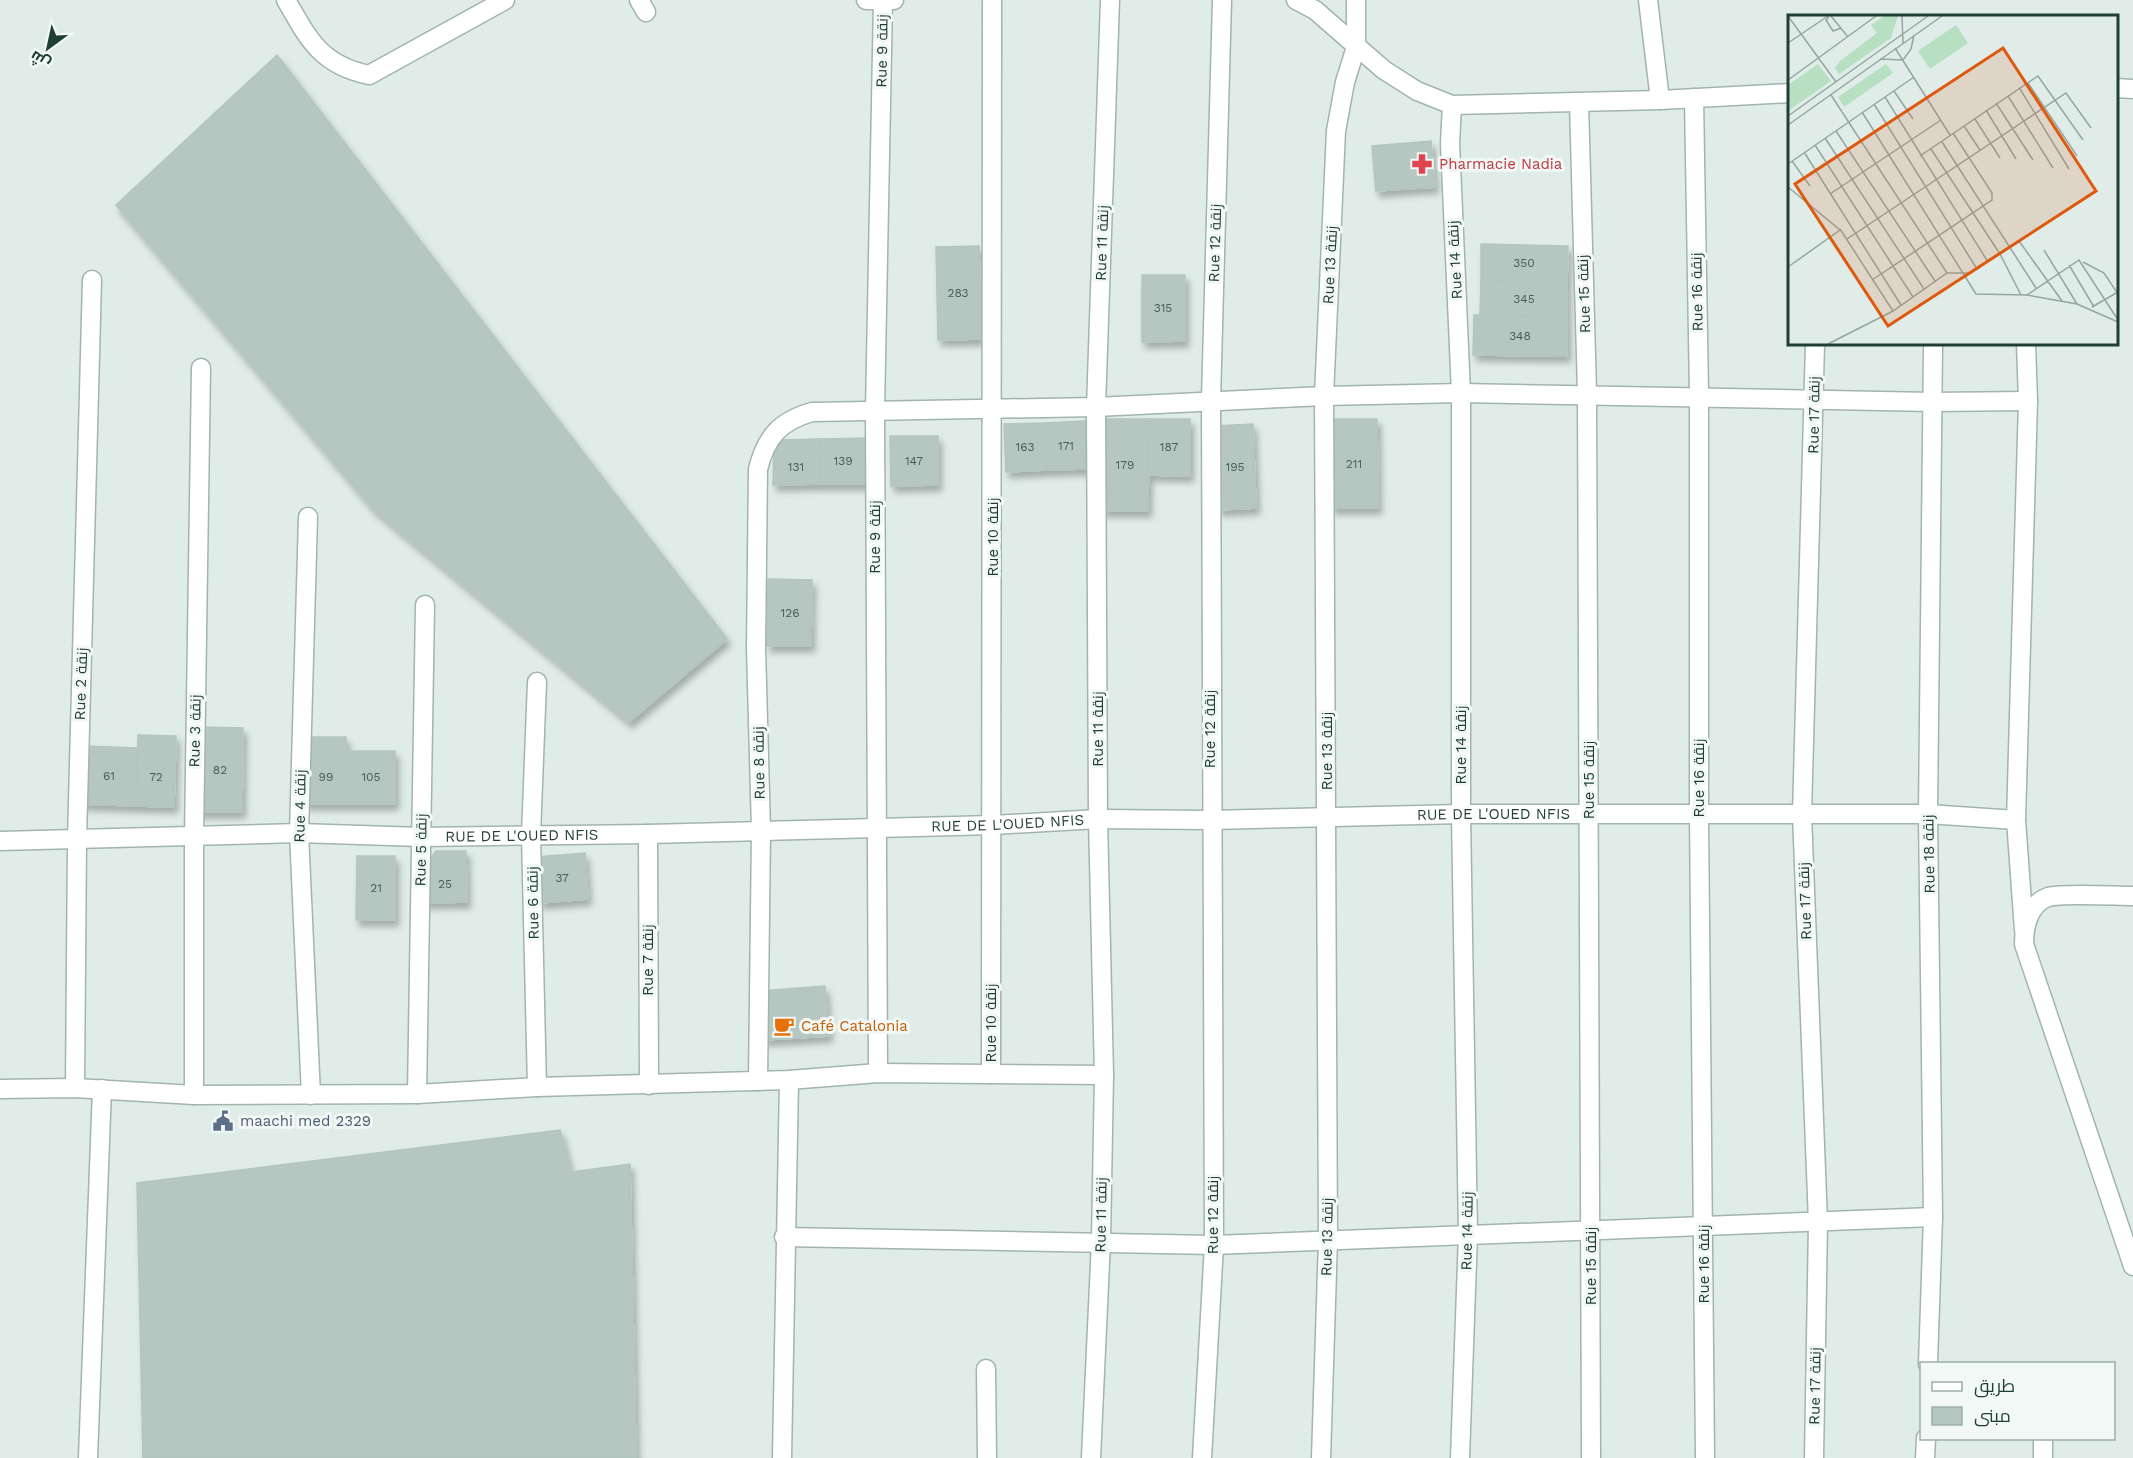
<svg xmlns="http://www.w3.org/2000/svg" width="2133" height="1458" font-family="'Work Sans',Cairo,sans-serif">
<defs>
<filter id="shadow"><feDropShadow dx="3.5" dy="6" stdDeviation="3" flood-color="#0004"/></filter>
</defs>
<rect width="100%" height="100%" fill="#e0ece7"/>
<g fill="#b5c7c0" stroke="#b2c6be" stroke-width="1.5" filter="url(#shadow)">
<polygon points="277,55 727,639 629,722 373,509 116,205"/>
<polygon points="1431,141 1435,187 1376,191 1372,146"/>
<polygon points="1481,244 1568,246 1567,283 1481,281"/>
<polygon points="979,246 981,339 938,340 936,247"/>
<polygon points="1142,275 1185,275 1185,341 1142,342"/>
<polygon points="1481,281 1567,283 1567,317 1480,315"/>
<polygon points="1474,315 1567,317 1567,356 1473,355"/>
<polygon points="1102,419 1149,419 1148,511 1102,511"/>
<polygon points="1149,419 1190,419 1190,476 1148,475"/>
<polygon points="1330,419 1377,419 1378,508 1331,508"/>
<polygon points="1085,421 1087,469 1046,470 1045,423"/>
<polygon points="1045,423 1046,470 1006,472 1004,424"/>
<polygon points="1253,424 1256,508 1218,510 1215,426"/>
<polygon points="890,436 938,436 938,485 891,486"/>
<polygon points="866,438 866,484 820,484 819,439"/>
<polygon points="819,439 820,484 773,485 774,450 782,440"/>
<polygon points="768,579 812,580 811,646 767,646"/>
<polygon points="198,727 243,728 242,812 197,812"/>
<polygon points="138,735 176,736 174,807 136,806"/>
<polygon points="304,737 346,737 347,804 305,804"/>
<polygon points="82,746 137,748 136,806 80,804"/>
<polygon points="346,751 395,751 395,804 347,804"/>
<polygon points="436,851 466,851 467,902 425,903 424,867"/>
<polygon points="585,853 588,899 540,903 536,857"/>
<polygon points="357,856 395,856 395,920 356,920"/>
<polygon points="825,986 829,1036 764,1040 761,991"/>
<polygon points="560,1130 571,1172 630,1164 636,1458 143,1458 137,1183"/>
</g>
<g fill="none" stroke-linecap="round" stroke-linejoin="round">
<g stroke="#a2b4ae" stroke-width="21">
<g id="minor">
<path d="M286,0C309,40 321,65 369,75L505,0"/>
<polyline points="639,0 646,12"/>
<polyline points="866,0 894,0"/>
<polyline points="1296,0 1315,10 1384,70 1417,91 1452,105 1660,100 1790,93"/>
<polyline points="1648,0 1660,100"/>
<polyline points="2116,88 2133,89"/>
<polyline points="1694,98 1699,395 1699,814 1705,1458"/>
<polyline points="1579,102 1587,393 1591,1458"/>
<polyline points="1452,105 1450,143 1461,393 1461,814 1468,1234 1460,1458"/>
<polyline points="308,517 299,833 311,1095"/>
<polyline points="537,682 531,835 537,1087"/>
<polyline points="648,834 649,1085"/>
<path id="s1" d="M0,841L299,833L421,837L648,834L993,825L1098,819L1210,820L1461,814H1928L2016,820"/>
<path d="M2133,896C2115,896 2062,893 2048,897C2029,904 2024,926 2024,944L2133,1266"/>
<polyline points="2024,930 2016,820 2028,401 2026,344"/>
<polyline points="878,1073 875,411 883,0"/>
<polyline points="991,1074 992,0"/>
<path d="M758,1081L761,830L756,648L758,469C766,437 780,421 812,412L1096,407L1324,396L1461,393L1932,402L2028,401"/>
<polyline points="75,1088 77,839 92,280"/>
<polyline points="0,1089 75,1088 194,1095 417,1094 537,1087 789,1080 878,1073 1104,1075"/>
<polyline points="417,1094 425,605"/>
<polyline points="194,1095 194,836 201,368"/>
<polyline points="784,1237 1214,1245 1933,1217"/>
<polyline points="1928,1364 1933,1217 1928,814 1933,344"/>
<polyline points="986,1369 987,1458"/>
<polyline points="2043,1438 2043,1458"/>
<polyline points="88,1458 102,1089"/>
<polyline points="782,1458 789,1080"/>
<polyline points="1091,1458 1101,1241 1104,1075 1098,819 1096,407 1110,0"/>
<polyline points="1202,1458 1214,1245 1211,400 1222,0"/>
<polyline points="1321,1458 1328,1240 1324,396 1336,131 1345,82 1356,47 1356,0"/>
<polyline points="1814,1458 1818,1222 1802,814 1815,344"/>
<polyline points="1925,1458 1926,1438"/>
</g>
</g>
<use href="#minor" stroke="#fff" stroke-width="18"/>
</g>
<defs>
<g id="pharmacy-bare" transform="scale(1.62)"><path d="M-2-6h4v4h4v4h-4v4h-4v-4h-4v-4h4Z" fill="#e0444e" stroke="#f1f8f5" stroke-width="2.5" paint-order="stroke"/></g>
<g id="cafe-bare" transform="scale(1.62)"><path d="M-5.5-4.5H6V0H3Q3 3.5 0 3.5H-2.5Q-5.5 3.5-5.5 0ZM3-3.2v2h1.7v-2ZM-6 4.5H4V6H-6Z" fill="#e8710a" stroke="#f1f8f5" stroke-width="2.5" paint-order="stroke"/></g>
<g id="civic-bare" transform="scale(1.62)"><path d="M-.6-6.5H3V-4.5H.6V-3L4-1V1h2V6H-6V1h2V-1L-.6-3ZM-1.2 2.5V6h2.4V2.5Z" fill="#5c6f8a" stroke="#f1f8f5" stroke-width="2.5" paint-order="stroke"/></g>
</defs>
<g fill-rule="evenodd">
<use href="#pharmacy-bare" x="1422" y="164"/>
<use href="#cafe-bare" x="784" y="1026"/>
<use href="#civic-bare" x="223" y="1121"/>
</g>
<g text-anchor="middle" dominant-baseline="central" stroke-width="6" stroke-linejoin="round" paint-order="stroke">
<g font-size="12" fill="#446058">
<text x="1524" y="263">350</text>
<text x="958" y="293">283</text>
<text x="1524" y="299">345</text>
<text x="1163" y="308">315</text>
<text x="1520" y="336">348</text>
<text x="1066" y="446">171</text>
<text x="1025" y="447">163</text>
<text x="1169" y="447">187</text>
<text x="843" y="461">139</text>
<text x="914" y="461">147</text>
<text x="1354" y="464">211</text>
<text x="1125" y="465">179</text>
<text x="796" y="467">131</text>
<text x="1235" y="467">195</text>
<text x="790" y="613">126</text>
<text x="220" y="770">82</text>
<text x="109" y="776">61</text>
<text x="156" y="777">72</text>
<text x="326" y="777">99</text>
<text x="371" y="777">105</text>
<text x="562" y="878">37</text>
<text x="445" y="884">25</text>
<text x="376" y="888">21</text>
</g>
<g font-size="15" fill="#1f3e36" stroke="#f1f8f5">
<text transform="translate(882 51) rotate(-89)">Rue 9 زنقة</text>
<text transform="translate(1102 243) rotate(-88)">Rue 11 زنقة</text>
<text transform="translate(1215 243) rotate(-88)">Rue 12 زنقة</text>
<text transform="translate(1455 260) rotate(-93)">Rue 14 زنقة</text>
<text transform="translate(1330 265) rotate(-87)">Rue 13 زنقة</text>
<text transform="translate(1697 292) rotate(-91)">Rue 16 زنقة</text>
<text transform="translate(1584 294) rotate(-92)">Rue 15 زنقة</text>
<text transform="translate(1814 415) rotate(-89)">Rue 17 زنقة</text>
<text transform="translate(875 537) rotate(-90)">Rue 9 زنقة</text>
<text transform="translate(993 537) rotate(-90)">Rue 10 زنقة</text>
<text transform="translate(81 684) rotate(-88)">Rue 2 زنقة</text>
<text transform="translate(1098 729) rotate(-90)">Rue 11 زنقة</text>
<text transform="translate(1210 729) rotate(-90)">Rue 12 زنقة</text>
<text transform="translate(195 731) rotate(-89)">Rue 3 زنقة</text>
<text transform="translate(1461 745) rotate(-90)">Rue 14 زنقة</text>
<text transform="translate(1327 751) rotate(-90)">Rue 13 زنقة</text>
<text transform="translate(759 763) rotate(-91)">Rue 8 زنقة</text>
<text transform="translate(1699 778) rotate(-90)">Rue 16 زنقة</text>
<text transform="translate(1589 780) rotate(-90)">Rue 15 زنقة</text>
<text transform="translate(300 806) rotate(-89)">Rue 4 زنقة</text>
<text stroke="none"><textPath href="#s1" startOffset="1494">RUE DE L'OUED NFIS</textPath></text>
<text stroke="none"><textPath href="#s1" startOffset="1008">RUE DE L'OUED NFIS</textPath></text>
<text stroke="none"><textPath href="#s1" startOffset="522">RUE DE L'OUED NFIS</textPath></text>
<text transform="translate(421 850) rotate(-89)">Rue 5 زنقة</text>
<text transform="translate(1929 854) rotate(-91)">Rue 18 زنقة</text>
<text transform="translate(1805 901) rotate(-92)">Rue 17 زنقة</text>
<text transform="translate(533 903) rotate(-91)">Rue 6 زنقة</text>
<text transform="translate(648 960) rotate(-90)">Rue 7 زنقة</text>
<text transform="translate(991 1023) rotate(-90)">Rue 10 زنقة</text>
<text transform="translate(1101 1215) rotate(-89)">Rue 11 زنقة</text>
<text transform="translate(1213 1215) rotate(-90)">Rue 12 زنقة</text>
<text transform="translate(1467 1231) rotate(-89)">Rue 14 زنقة</text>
<text transform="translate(1327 1237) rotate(-89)">Rue 13 زنقة</text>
<text transform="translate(1704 1264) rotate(-90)">Rue 16 زنقة</text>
<text transform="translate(1591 1266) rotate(-90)">Rue 15 زنقة</text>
<text transform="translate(1815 1386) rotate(-89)">Rue 17 زنقة</text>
</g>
<g font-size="15" fill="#be3a42" stroke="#f1f8f5" text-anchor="start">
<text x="1439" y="164">Pharmacie Nadia</text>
</g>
<g font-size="15" fill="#c56008" stroke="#f1f8f5" text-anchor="start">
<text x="801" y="1026">Café Catalonia</text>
</g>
<g font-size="15" fill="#4e5e75" stroke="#f1f8f5" text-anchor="start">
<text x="240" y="1121">maachi med 2329</text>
</g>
</g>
<g transform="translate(1788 15)">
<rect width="330" height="330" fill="#e0ece7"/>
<path d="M96,1H110L103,23L51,59L47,53L52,46L89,18L83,10ZM168,10L180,28L142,54L130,36ZM30,49L43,66L0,96V70ZM98,49L105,58L56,92L50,82Z" fill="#b7dfc2"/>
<path fill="none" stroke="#93a6a0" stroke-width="1.5" d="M0,1L48,67M43,1L60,22M114,1L115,28M41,2L38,5L45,16L53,13M0,28L40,1M107,33L162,120M92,44L115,45L123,34L126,20M0,65L88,1M240,68L289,141M232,74L281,154M106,76L125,104M43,80L159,258M220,81L265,153M97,82L200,247M208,88L245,145M86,89L189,254M198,95L228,144M74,97L188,279L239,280L289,289L330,307M0,101L140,1M187,104L212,143M0,110L154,1M176,111L192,135M48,116L147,266M37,123L136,274M154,127L248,273M27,130L125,282M143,134L212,239L233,280M16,137L113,290M132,141L250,61L295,125M4,146L22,171M0,149L126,62M0,172L52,215L0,252M42,179L153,105M52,214L105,296M59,224L278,78L303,113M256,235L289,289M295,247L316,258L330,279M281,250L306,292M84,265L204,185V178L165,118M239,280L291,245L330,305M304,292L330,277M40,329L105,296L159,258H183L231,226L274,286"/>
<path fill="#de580e" fill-opacity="0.15" stroke="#de580e" stroke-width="3" d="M215,33L308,176L100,311L7,169Z"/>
<rect width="330" height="330" fill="none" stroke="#1f3e36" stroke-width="3"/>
</g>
<rect x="1920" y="1362" width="195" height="78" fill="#f1f8f5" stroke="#9daea9" stroke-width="1.5"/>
<rect x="1932" y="1382" width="30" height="9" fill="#ffffff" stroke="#9daea9" stroke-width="1.5"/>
<text x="1974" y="1392" font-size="18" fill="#1f3e36">طريق</text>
<rect x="1932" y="1407" width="30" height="18" fill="#b5c7c0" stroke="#9daea9" stroke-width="1.5"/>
<text x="1974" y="1422" font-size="18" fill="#1f3e36">مبنى</text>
<g transform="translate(48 48) rotate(213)" stroke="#f1f8f5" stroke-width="4.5" paint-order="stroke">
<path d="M0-4.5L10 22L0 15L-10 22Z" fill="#1f3e36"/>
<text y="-9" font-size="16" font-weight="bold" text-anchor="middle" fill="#1f3e36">ش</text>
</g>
</svg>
